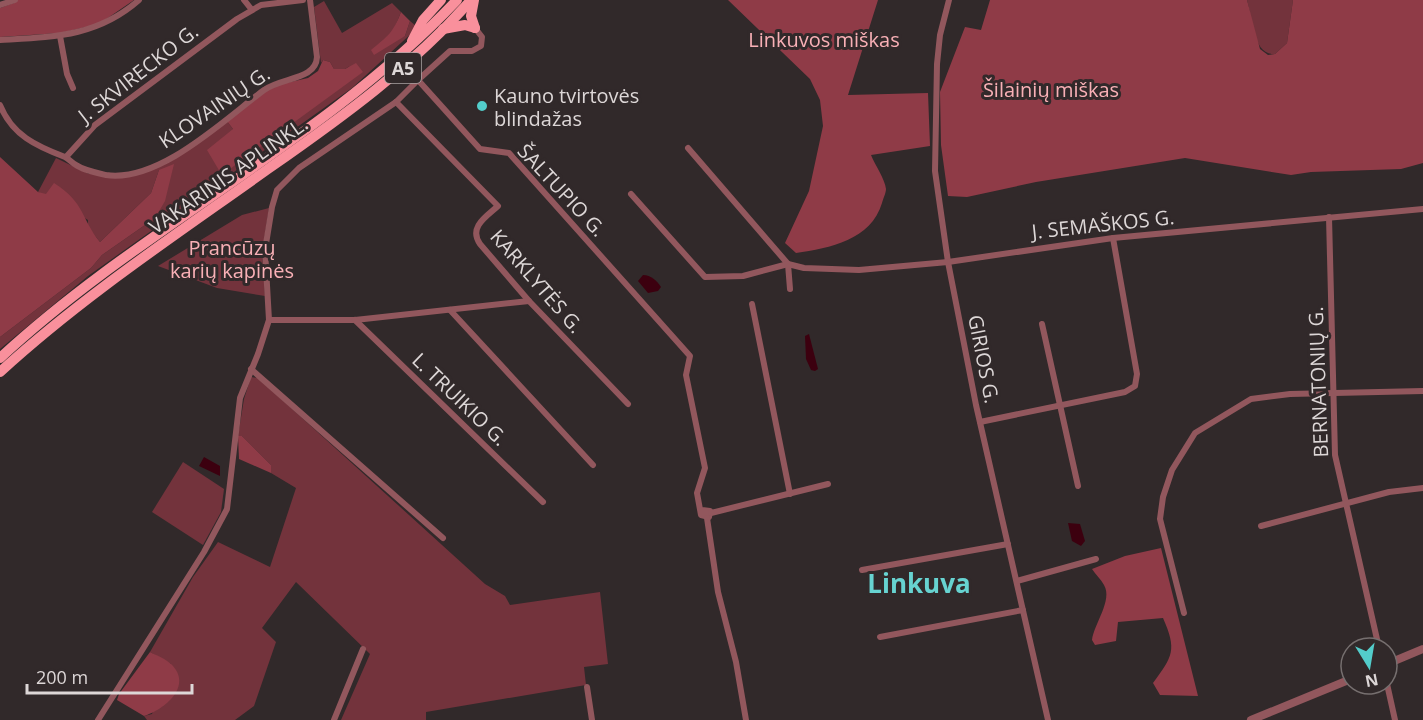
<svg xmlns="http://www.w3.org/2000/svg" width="1423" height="720" font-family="'Open Sans',sans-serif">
<rect width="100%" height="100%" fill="#31292a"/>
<g fill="#73333c">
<path d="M1247,0H1293L1287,43L1275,54C1253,56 1252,17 1247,0Z"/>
<polygon points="324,1 342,33 392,3 401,12 392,34 384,40 405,36 410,21 416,26 414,31 352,88 88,276 0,349 0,337 91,268 102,255 155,218 159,170 151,193 100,242 88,227 88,220 38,192 56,158 89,174 139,174 173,159 226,120 233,129 219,172 350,66 345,69 334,69 330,62 323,60 321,63 314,7"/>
<polygon points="269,208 262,253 265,296 217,288 158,266 242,215"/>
<polygon points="251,377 258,378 485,584 505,596 510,605 600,592 608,664 584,667 586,685 426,712 426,720 341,720 370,654 296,582 262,628 276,642 254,706 235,720 147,720 144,716 152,714 171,664 150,652 193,577 218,542 270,567 296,488 271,473 271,465 242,436 238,436 244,399"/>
<polygon points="183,462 224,489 221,512 203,545 152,512"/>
</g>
<g fill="#8f3b47">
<polygon points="13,0 134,0 99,24 60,33 0,37 0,8 14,3"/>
<path d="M728,0H878L848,95L928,93L930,146L871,155C875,165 885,179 886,189C886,193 883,199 882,203C871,240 830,248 796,253L785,243L809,191L823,126L820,100L810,79Z"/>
<polygon points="990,0 1247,0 1260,49 1268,55 1275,54 1287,43 1293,0 1423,0 1423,163 1401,169 1311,172 1291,175 1185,158 1036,182 967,197 948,196 941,145 940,92 965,27 981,30"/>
<path d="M401,12L410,21L405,36L374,55L371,50C388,36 393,33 401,12Z"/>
<polygon points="323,60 330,62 334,69 345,69 356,63 363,72 223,174 220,172 207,150 233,129 226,120 273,86 308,78 318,71"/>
<path d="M0,157L38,192L46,194L54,183C86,204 80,217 100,242L151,193L159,170L174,164L165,201L155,218L102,255L91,268L0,337Z"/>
<polygon points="238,436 242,436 271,465 271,473 239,459"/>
<path d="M1161,548L1198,696L1160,695L1153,683C1173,656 1177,650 1163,618L1118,622L1116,641L1095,645L1092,640C1094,624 1113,600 1104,585C1101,579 1095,574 1092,569L1125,556Z"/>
<path d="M150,652C156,655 166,659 171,664C194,686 164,710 144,716L117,700L119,694Z"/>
</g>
<g fill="#3c000f">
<path d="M643,275C651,275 657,281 661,287L658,291L648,293L638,281Z"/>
<polygon points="809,334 818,369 815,371 811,370 806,359 805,336"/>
<polygon points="204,457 220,466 220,476 199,466"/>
<polygon points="1068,523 1080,524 1085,541 1081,546 1072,541"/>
</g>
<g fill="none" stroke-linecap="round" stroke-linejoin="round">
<g stroke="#92575d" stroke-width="6">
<polyline points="244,0 252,10"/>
<polyline points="949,0 940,35 937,64 935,171 948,262 976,405 1048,720"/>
<polyline points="0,5 15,0"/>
<polyline points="475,28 482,37 481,46 472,51 450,51 418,80 480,149 509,153 690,356 686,375 705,468 697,493 701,515 709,517 710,511 702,510"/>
<polyline points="60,36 67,74 73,88"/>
<path d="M0,40C53,37 97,37 139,0"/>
<path d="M396,102L498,206C487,216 468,227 480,244L529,301L628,404"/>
<path d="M0,105C12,135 36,146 65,157C69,159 72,163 76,165C83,170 97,173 106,175C159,183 224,120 264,90C282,77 316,80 317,57L310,0"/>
<polyline points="688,148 788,264 790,289"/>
<polyline points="66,157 95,125 237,19 261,5 303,0"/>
<polyline points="631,194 705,277 743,276 788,264 804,268 859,270 948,262 1113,238 1423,209"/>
<polyline points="1329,217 1335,455 1379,648"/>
<polyline points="752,304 790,494"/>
<polyline points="450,310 593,465"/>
<polyline points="269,320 355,320 529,301"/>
<polyline points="355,320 543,502"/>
<polyline points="1042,324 1078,486"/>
<polyline points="251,369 443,538"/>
<polyline points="980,422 1125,392 1135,386 1137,374 1113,238"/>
<polyline points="711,513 828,484"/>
<polyline points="707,518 718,592 736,662 746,720"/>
<polyline points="1261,526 1389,492 1423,488"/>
<polyline points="862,570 1008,544"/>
<polyline points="1017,581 1096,559"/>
<polyline points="1184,613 1160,519 1163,497 1172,470 1195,433 1251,399 1290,394 1423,391"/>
<polyline points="880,637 1023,610"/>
<polyline points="1387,684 1395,720"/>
<polyline points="587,687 592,720"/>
<polyline points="98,720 204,552 227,509 240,398 258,354 269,320 265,250 272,207 277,190 299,168 396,102 418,80"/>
<polyline points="334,720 363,649"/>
</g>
<g stroke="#92575d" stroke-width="8">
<polyline points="1387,664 1423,649"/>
<polyline points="1251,720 1351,679"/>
</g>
<g stroke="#f9909c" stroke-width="10">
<polyline points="474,0 471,16 475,28"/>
<polyline points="443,29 465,25 475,28"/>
<polyline points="412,41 423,20 441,0"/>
<path d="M0,358C142,226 323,142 457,0"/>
<path d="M0,372C83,296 177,234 268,169C341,118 412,67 471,0"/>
</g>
</g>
<circle fill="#53cdcb" stroke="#31292a" stroke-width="2" cx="482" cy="106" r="6"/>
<g text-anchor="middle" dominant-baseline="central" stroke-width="6" stroke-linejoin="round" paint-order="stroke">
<rect fill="#31292a" stroke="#a9a3a3" stroke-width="1.5" x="385" y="53" width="36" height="30" rx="4.5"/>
<g font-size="18" font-weight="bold" fill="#ddd7d7">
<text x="403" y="68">A5</text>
</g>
<g font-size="20" fill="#f9b0b6" stroke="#31292a">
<text x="824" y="39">Linkuvos miškas</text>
<text x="1051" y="89">Šilainių miškas</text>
<text x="232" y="247">Prancūzų<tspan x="232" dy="23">karių kapinės</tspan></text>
</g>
<g font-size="20" fill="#ddd7d7" stroke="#31292a">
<text transform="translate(138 73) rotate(-38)">J. SKVIRECKO G.</text>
<text transform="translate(214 107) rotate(-34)">KLOVAINIŲ G.</text>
<text transform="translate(228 175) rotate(-35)">VAKARINIS APLINKL.</text>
<text transform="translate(562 190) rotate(47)">ŠALTUPIO G.</text>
<text transform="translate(1103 224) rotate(-6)">J. SEMAŠKOS G.</text>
<text transform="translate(537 281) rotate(49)">KARKLYTĖS G.</text>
<text transform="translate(984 359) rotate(79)">GIRIOS G.</text>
<text transform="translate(1318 382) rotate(-92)">BERNATONIŲ G.</text>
<text transform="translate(460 399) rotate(44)">L. TRUIKIO G.</text>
</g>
<g font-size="20" fill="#ddd7d7" stroke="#31292a" text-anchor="start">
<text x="494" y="95">Kauno tvirtovės<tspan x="494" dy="23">blindažas</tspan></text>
</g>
<g font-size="26" font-weight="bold" fill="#67d3d1" stroke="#31292a">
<text x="919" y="583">Linkuva</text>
</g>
</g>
<g transform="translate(1369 666) rotate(169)"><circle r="28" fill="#31292a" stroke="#766f6f" stroke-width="1.5"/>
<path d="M0-4.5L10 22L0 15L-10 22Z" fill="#53cdcb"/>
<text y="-9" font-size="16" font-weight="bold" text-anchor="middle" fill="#ddd7d7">N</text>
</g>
<path d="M27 684v9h165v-9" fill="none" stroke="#ddd7d7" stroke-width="3"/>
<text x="36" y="684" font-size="18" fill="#ddd7d7" stroke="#31292a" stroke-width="4.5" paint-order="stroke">200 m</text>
</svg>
